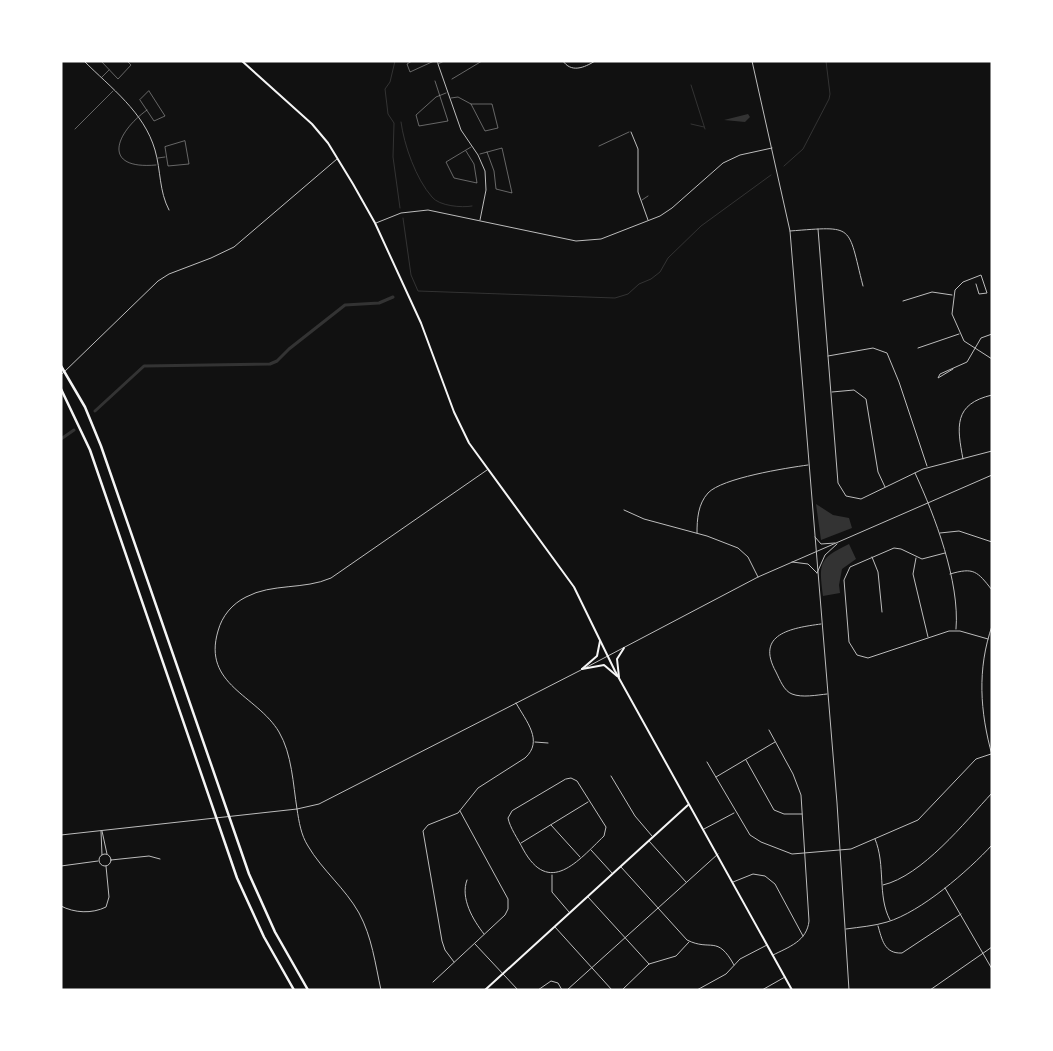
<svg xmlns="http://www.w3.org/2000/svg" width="1053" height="1051" font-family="Quicksand,sans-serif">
<rect width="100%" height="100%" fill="#111"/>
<g fill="#333">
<polygon points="748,114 750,117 745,122 724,120"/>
<polygon points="816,504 833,515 849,518 852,528 821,540"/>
<path d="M849,544L856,559L842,569L839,585L840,593L823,596C819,563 818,559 849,544Z"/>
</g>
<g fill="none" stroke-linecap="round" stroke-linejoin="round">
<g stroke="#333" stroke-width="1">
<polyline points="395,61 390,82 385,89 388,114 394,123 393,157 400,208"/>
<polyline points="691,85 705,129"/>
<path d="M401,122C404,145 416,179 432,197C439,206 462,208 472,206"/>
<polyline points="691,124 704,127"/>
<polyline points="784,166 803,149 829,99 830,94 826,61"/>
<polyline points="403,218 411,275 418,291 615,298 628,294 639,284 651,279 660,272 668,258 701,226 771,175"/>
</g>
<g stroke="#333" stroke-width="3">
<polyline points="95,411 144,366 270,364 277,361 289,349 345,305 379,303 393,297"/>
<polyline points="61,439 74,430"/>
</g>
<g stroke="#bcbcbc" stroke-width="0.5">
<polyline points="101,61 118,79 131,65 127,61"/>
<polyline points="412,61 407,64 410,72 434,61"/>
<polyline points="437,61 438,64 444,61"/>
<polyline points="102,77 109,70"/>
<polyline points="452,79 482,61"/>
<polyline points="435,81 448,121 419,126 416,115 436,97 446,93"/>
<polygon points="149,91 165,116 154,121 140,100"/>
<polyline points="451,98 458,97 471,104 492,104 498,128 485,131 471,104"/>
<path d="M147,110C115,133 101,170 156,165"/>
<polyline points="75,129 113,91"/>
<polygon points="185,141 189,164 168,166 165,147"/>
<polyline points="599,146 629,132"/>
<polyline points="466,151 474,164 477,183 454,178 446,162 471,147"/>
<polyline points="480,154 502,148 512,193 496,189 494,171 487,152"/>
<polyline points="158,158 165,157"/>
<polyline points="642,200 648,196"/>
</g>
<g stroke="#bcbcbc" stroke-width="1">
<path d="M84,61C111,88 144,112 155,150C161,171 159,191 169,210"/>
<path d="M563,61C571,73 584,68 595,61"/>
<polyline points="438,64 461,130 478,155 485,171 486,190 480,220"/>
<polyline points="631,132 638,149 638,192 648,220"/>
<polyline points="818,229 838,483 846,496 861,499 923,469 992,451"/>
<path d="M790,231C856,226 847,224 863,286"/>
<polyline points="976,284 979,294 987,293 981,275 963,282 955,290 952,314 964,341 992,359"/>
<polyline points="903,301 932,292 952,295"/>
<polyline points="918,348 959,334"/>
<polyline points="828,356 873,348 887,353 899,382 927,466"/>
<polyline points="953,369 938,378 940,374 967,362 981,338 992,334"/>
<polyline points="832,392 854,390 866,399 878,472 885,487"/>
<path d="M963,459C957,427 953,404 992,395"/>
<path d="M915,473C935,516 960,582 956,629"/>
<polyline points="624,510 644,519 707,536 738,548 748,557 758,577"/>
<path d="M697,533C697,519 698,504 708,493C722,478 786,468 808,465"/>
<polyline points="940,533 959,531 992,542"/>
<polyline points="945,553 922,559 901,549 894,548 850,567 844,580 849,642 857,655 868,658 949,631 960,631 988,639"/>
<polyline points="872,557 878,572 882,612"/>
<polyline points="916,558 913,574 928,637"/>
<path d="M950,574C974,567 977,571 992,590"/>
<path d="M821,624C791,628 755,634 776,672C780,680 784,691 792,694C802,698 817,695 827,694"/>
<path d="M992,626C977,669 980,712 992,755"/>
<path d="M769,730L793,774L801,795L809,921C807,941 789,947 773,955"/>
<polyline points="535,742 548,743"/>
<polyline points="746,760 774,810 784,814 802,814"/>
<polyline points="707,762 750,835 761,842 792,854 851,849 918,820 976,759 991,754"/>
<polyline points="611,776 635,816 652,836"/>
<polyline points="716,777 775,742"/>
<path d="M566,779L571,778L577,781L606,827L604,836C578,861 549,897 523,849C518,839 510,828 508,818L512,811Z"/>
<path d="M297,809C299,822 301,835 308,846C322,870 345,888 359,913C372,937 375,963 381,990"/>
<polyline points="551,825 580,857"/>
<polyline points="704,829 734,813"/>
<polyline points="101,831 102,855"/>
<polyline points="102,831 107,854"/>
<path d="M875,839C886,865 877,896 890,920"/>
<polyline points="649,841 686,882"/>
<polyline points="521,843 588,802"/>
<polyline points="591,850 612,873"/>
<circle cx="105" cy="860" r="6"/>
<polyline points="111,860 149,856 160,859"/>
<polyline points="61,866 98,861"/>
<path d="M621,867L687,940C711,952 717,934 734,965"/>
<polyline points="552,875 552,892 569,912"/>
<path d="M467,880C460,898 473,920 484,934"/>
<polyline points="733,882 753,874 765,876 775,884 803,936"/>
<path d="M883,885C922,876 965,822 992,793"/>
<polyline points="945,888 992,969"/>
<polyline points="588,897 649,964"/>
<path d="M61,906C74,913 92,914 106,907L109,897L106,866"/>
<path d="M878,926C882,939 884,954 902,953L961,914"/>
<polyline points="555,927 612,990"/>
<path d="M846,929C860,927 874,926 887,922C921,912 968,871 992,845"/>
<polyline points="475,944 518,990"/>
<path d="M454,962L445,950L442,941L423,831L428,825L458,813L478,788L525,758C544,741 526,721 516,703"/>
<polyline points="433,982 505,915 508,909 508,899 460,811"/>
<polyline points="538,990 551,981 558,983 562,990"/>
<polyline points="567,990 718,854"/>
<polyline points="622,990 649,964 676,956 689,942"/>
<polyline points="697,990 726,974 740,959 767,945"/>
<polyline points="762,990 785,977"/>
<polyline points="930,990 992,947"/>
</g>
<g stroke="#bcbcbc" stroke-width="1">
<polyline points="752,61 790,231 837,803 849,990"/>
<polyline points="376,223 401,213 428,210 576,241 601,239 660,216 672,208 723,163 740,155 772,148"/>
<polyline points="61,375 158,281 169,274 211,258 234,247 337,159"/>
<polyline points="815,537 821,544 835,543"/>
<polyline points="792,562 808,564 817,573"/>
<polyline points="817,573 825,555 837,544"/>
<polyline points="585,668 758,577 992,475"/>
<path d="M297,809C293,784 292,754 279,732C257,695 202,685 218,631C222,616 232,604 246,597C272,583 304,590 331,578L487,470"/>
<polyline points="61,835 297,809 319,804 581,670"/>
</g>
<polyline stroke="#f5f5f5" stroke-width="2" points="485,990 688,805"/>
<g stroke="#f5f5f5" stroke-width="2">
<polyline points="242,61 312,124 328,143 353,184 375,223 421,323 454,412 469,443 574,587 615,671 792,990"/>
<polyline points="582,669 604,665 617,676"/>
<polyline points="582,669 597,656 600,641"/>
<polyline points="619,677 617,659 624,648"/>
</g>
<g stroke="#f5f5f5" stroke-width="2.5">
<polyline points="61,366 85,407 101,446 249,874 275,932 308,990"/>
<polyline points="61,389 90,450 237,878 264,937 294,990"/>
</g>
</g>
<rect width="1053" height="1051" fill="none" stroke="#ffffff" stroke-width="125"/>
</svg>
